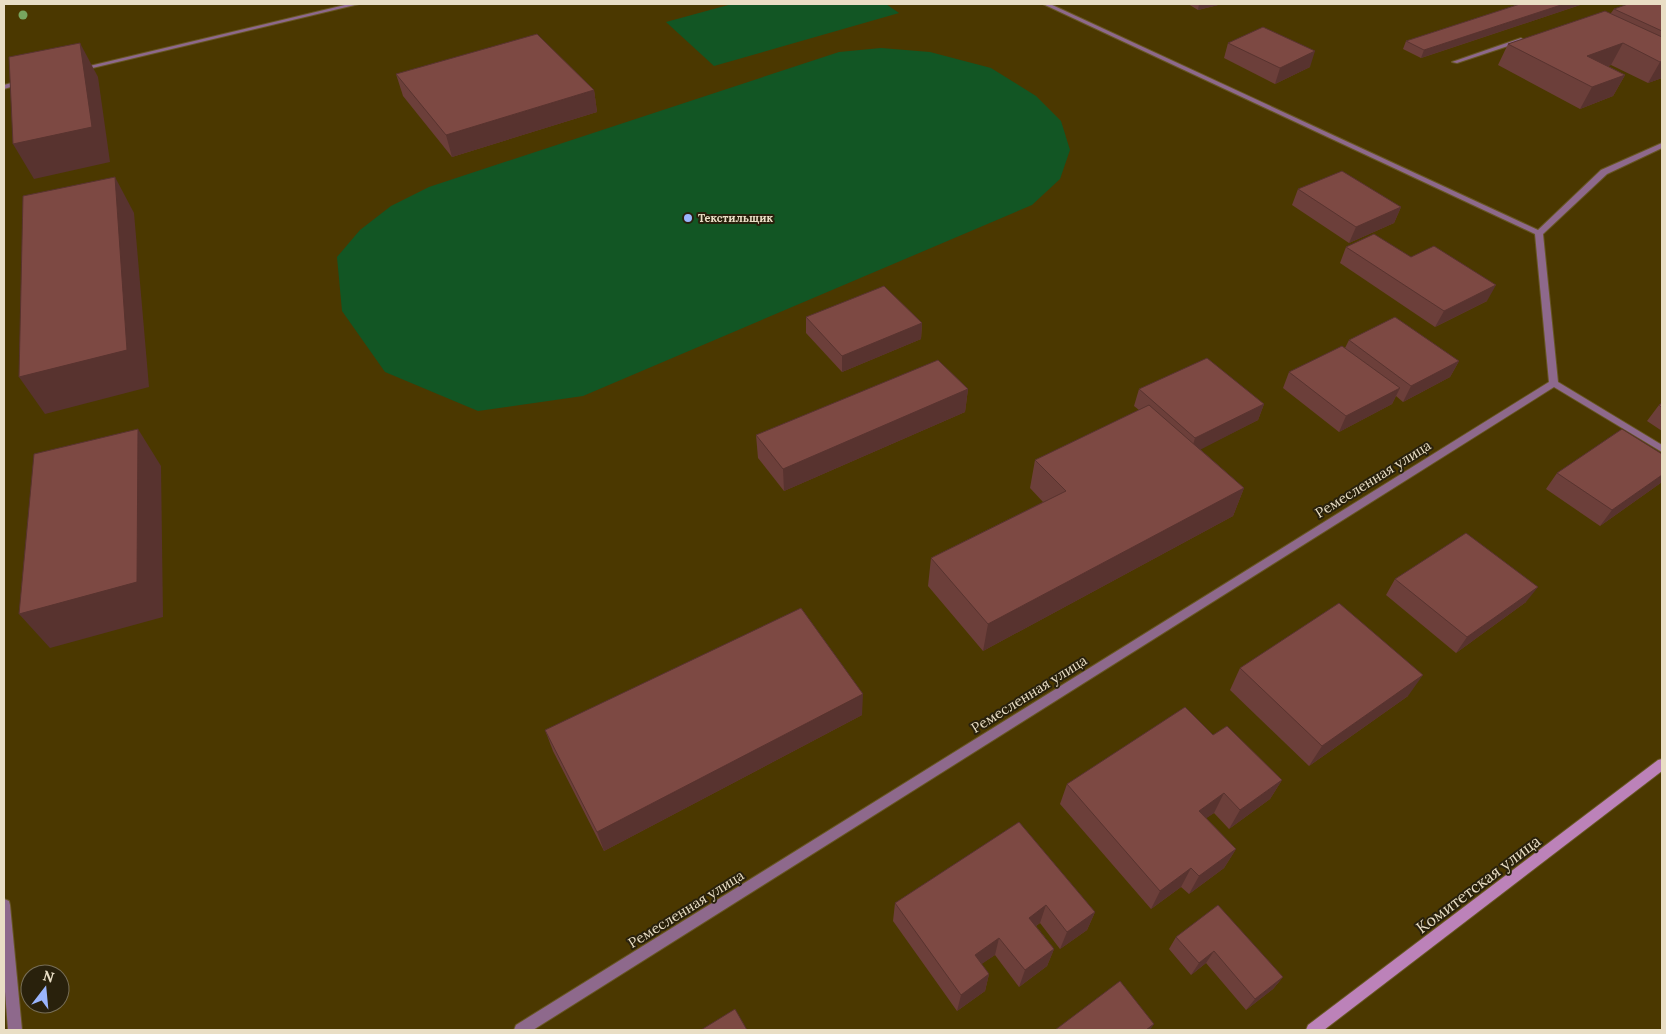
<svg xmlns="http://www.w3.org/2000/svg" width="1666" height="1034" font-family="Lora,serif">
<rect width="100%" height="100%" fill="#4b3800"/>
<g fill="#125624">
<polygon points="732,4 886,4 899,13 714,66 666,22"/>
<polygon points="881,48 930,52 991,68 1036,96 1061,121 1070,150 1060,179 1032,205 583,396 478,411 385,372 342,311 337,257 360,230 391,206 429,187 839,52"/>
</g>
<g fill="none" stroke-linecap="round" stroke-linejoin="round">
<g stroke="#675623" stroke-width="2">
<g id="lane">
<polygon points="349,4 359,4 80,71 77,69"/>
<polygon points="1521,38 1524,40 1523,41 1457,63 1452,62"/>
<polygon points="22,80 24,81 24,83 4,89 4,85"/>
</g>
</g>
<g stroke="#675623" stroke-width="2">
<g id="street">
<polygon points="1043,4 1050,4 1538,230 1601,170 1662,143 1662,148 1607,174 1543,234 1558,382 1662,445 1662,452 1554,387 533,1030 514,1030 516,1025 1549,382 1535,234"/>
<polygon points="4,899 9,901 10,905 22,1030 8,1030 4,979"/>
</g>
</g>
<g stroke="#675623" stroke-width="2">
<polygon id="secondary" points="1662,759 1662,771 1324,1030 1306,1030 1308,1025 1658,760"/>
</g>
<use href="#lane" fill="#8e698c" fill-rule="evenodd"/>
<use href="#street" fill="#8e698c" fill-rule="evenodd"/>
<use href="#secondary" fill="#bc82b9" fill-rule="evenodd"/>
</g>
<circle fill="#78a55f" cx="23" cy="15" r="4.5"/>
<g fill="#6c3f3a">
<polygon points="1188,4 1222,4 1198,10"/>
<polygon points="1520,4 1583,4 1421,58 1403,49 1406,41"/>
<polygon points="1662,5 1662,78 1648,83 1611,65 1608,66 1625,75 1613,96 1580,109 1498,65 1508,44 1611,13 1614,9"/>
<polygon points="1228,43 1310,67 1275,84 1224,58"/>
<polygon points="396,74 594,90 597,112 452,157 403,96"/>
<polygon points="1298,189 1401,207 1394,223 1349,243 1292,205"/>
<polygon points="1346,247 1411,257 1487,301 1435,327 1340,263"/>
<polygon points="806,317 922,323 921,339 842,372 806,333"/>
<polygon points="1349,340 1459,361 1450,377 1403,402 1396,396 1392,404 1339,432 1283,388 1289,372 1345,348"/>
<polygon points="968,389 965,412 784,491 758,458 756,435"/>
<polygon points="1139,389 1264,404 1258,420 1200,449 1244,488 1233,516 983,651 928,586 931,558 1043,502 1030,488 1035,460 1139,410 1134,406"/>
<polygon points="1662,403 1662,431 1647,421 1659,405"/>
<polygon points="1662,454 1662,482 1600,526 1546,489 1557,473"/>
<polygon points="1395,579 1526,602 1456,653 1386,595"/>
<polygon points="1240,668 1408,696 1309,766 1230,690"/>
<polygon points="862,715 604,851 553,751 545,730"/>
<polygon points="1213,735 1282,780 1270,799 1229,829 1214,813 1206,818 1236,849 1224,868 1189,894 1181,887 1151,909 1060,804 1067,784"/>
<polygon points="1019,822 1095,912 1087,930 1060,949 1040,923 1036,926 1054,949 1047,966 1019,987 995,955 981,964 989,974 985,991 957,1011 893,921 895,903"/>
<polygon points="1176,937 1283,977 1273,989 1246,1010 1206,963 1191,975 1169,949"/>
</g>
<g fill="#58332f">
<polygon points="1199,4 1222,4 1198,10"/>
<polygon points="1564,4 1583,4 1421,58 1424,50"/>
<polygon points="80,43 98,77 110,162 34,179 13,144"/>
<polygon points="1623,43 1611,65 1576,78 1587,56"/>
<polygon points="1315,51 1310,67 1275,84 1280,68"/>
<polygon points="1662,61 1662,78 1648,83 1660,62"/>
<polygon points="1625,75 1613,96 1580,109 1592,87"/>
<polygon points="594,90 597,112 452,157 446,135"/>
<polygon points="115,177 134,213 149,387 45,414 19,377"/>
<polygon points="1401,207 1394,223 1349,243 1356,227"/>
<polygon points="1496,285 1487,301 1435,327 1444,311"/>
<polygon points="922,323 921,339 842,372 842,356"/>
<polygon points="1459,361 1450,377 1403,402 1411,386"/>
<polygon points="1400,388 1392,404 1339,432 1346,416"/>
<polygon points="968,389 965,412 784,491 783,469"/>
<polygon points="1264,404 1258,420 1190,455 1195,438"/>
<polygon points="138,429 161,466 163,617 50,648 19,614"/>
<polygon points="1662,475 1662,482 1600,526 1612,510"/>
<polygon points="1244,488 1233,516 983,651 988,624"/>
<polygon points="1538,587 1526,602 1456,653 1467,637"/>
<polygon points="1423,675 1408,696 1309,766 1322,746"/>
<polygon points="863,694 862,715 604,851 597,832"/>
<polygon points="1282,780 1270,799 1229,829 1240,810"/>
<polygon points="1224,793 1214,813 1189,830 1199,811"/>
<polygon points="1236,849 1224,868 1189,894 1199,876"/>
<polygon points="1191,868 1181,887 1151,909 1160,891"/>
<polygon points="1046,905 1040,923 1023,935 1029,918"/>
<polygon points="1095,912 1087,930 1060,949 1067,932"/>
<polygon points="999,938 995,955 970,972 975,955"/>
<polygon points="1054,949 1047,966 1019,987 1025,970"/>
<polygon points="1214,951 1206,963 1191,975 1199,963"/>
<polygon points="989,974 985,991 957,1011 961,995"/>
<polygon points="1283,977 1273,989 1246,1010 1255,999"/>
<polygon points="1154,1024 1150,1030 1146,1030"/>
</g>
<g fill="#7d4943" stroke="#58332f">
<polygon points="1520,4 1564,4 1424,50 1406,41"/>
<polygon points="1628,4 1660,4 1662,5 1662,31 1614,9"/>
<polygon points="1605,11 1662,37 1662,61 1660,62 1623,43 1587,56 1625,75 1592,87 1508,44"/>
<polygon points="1263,27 1315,51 1280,68 1228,43"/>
<polygon points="537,34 594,90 446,135 396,74"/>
<polygon points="80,43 92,127 13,144 9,57"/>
<polygon points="1342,171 1401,207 1356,227 1298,189"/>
<polygon points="115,177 127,350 19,377 23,196"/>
<polygon points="1374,234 1411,257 1434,246 1496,285 1444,311 1346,247"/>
<polygon points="884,286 922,323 842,356 806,317"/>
<polygon points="1395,317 1459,361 1411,386 1349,340"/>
<polygon points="1342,346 1400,388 1346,416 1289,372"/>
<polygon points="1207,358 1264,404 1195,438 1139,389"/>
<polygon points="938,360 968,389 783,469 756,435"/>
<polygon points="1662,403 1662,408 1659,405"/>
<polygon points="1149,405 1244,488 988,624 931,558 1066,491 1035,460"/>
<polygon points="138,429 137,582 19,614 34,454"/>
<polygon points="1622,429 1662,454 1662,475 1612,510 1557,473"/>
<polygon points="1466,533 1538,587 1467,637 1395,579"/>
<polygon points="1339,603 1423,675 1322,746 1240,668"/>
<polygon points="801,608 863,694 597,832 545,730"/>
<polygon points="1185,707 1213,735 1227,726 1282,780 1240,810 1224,793 1199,811 1236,849 1199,876 1191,868 1160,891 1067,784"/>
<polygon points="1019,822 1095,912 1067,932 1046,905 1029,918 1054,949 1025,970 999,938 975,955 989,974 961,995 895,903"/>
<polygon points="1218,905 1283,977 1255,999 1214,951 1199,963 1176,937"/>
<polygon points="1120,981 1154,1024 1146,1030 1055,1030"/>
<polygon points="735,1009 747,1030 701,1030"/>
</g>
<circle fill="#9ab5fd" stroke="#29210c" stroke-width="2" cx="688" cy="218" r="5"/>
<g text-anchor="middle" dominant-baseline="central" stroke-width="4" stroke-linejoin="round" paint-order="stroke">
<g font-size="11" font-weight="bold" fill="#e9dec5" stroke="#29210c" text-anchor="start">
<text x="698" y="218">Текстильщик</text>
</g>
<g font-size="14" fill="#e9dec5" stroke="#29210c">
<text transform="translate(1373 479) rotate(-32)">Ремесленная улица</text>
<text transform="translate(1029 694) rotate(-32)">Ремесленная улица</text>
<text transform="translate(686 909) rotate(-32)">Ремесленная улица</text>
</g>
<g font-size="16" fill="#e9dec5" stroke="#29210c">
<text transform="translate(1478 884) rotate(-37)">Комитетская улица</text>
</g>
</g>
<rect width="1666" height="1034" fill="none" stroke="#e9dec5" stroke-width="10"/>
<g transform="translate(45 989) rotate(16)"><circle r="24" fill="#29210c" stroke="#766d56"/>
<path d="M0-4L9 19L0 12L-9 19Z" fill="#9ab5fd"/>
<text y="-8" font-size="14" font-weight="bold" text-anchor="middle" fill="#e9dec5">N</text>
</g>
</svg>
